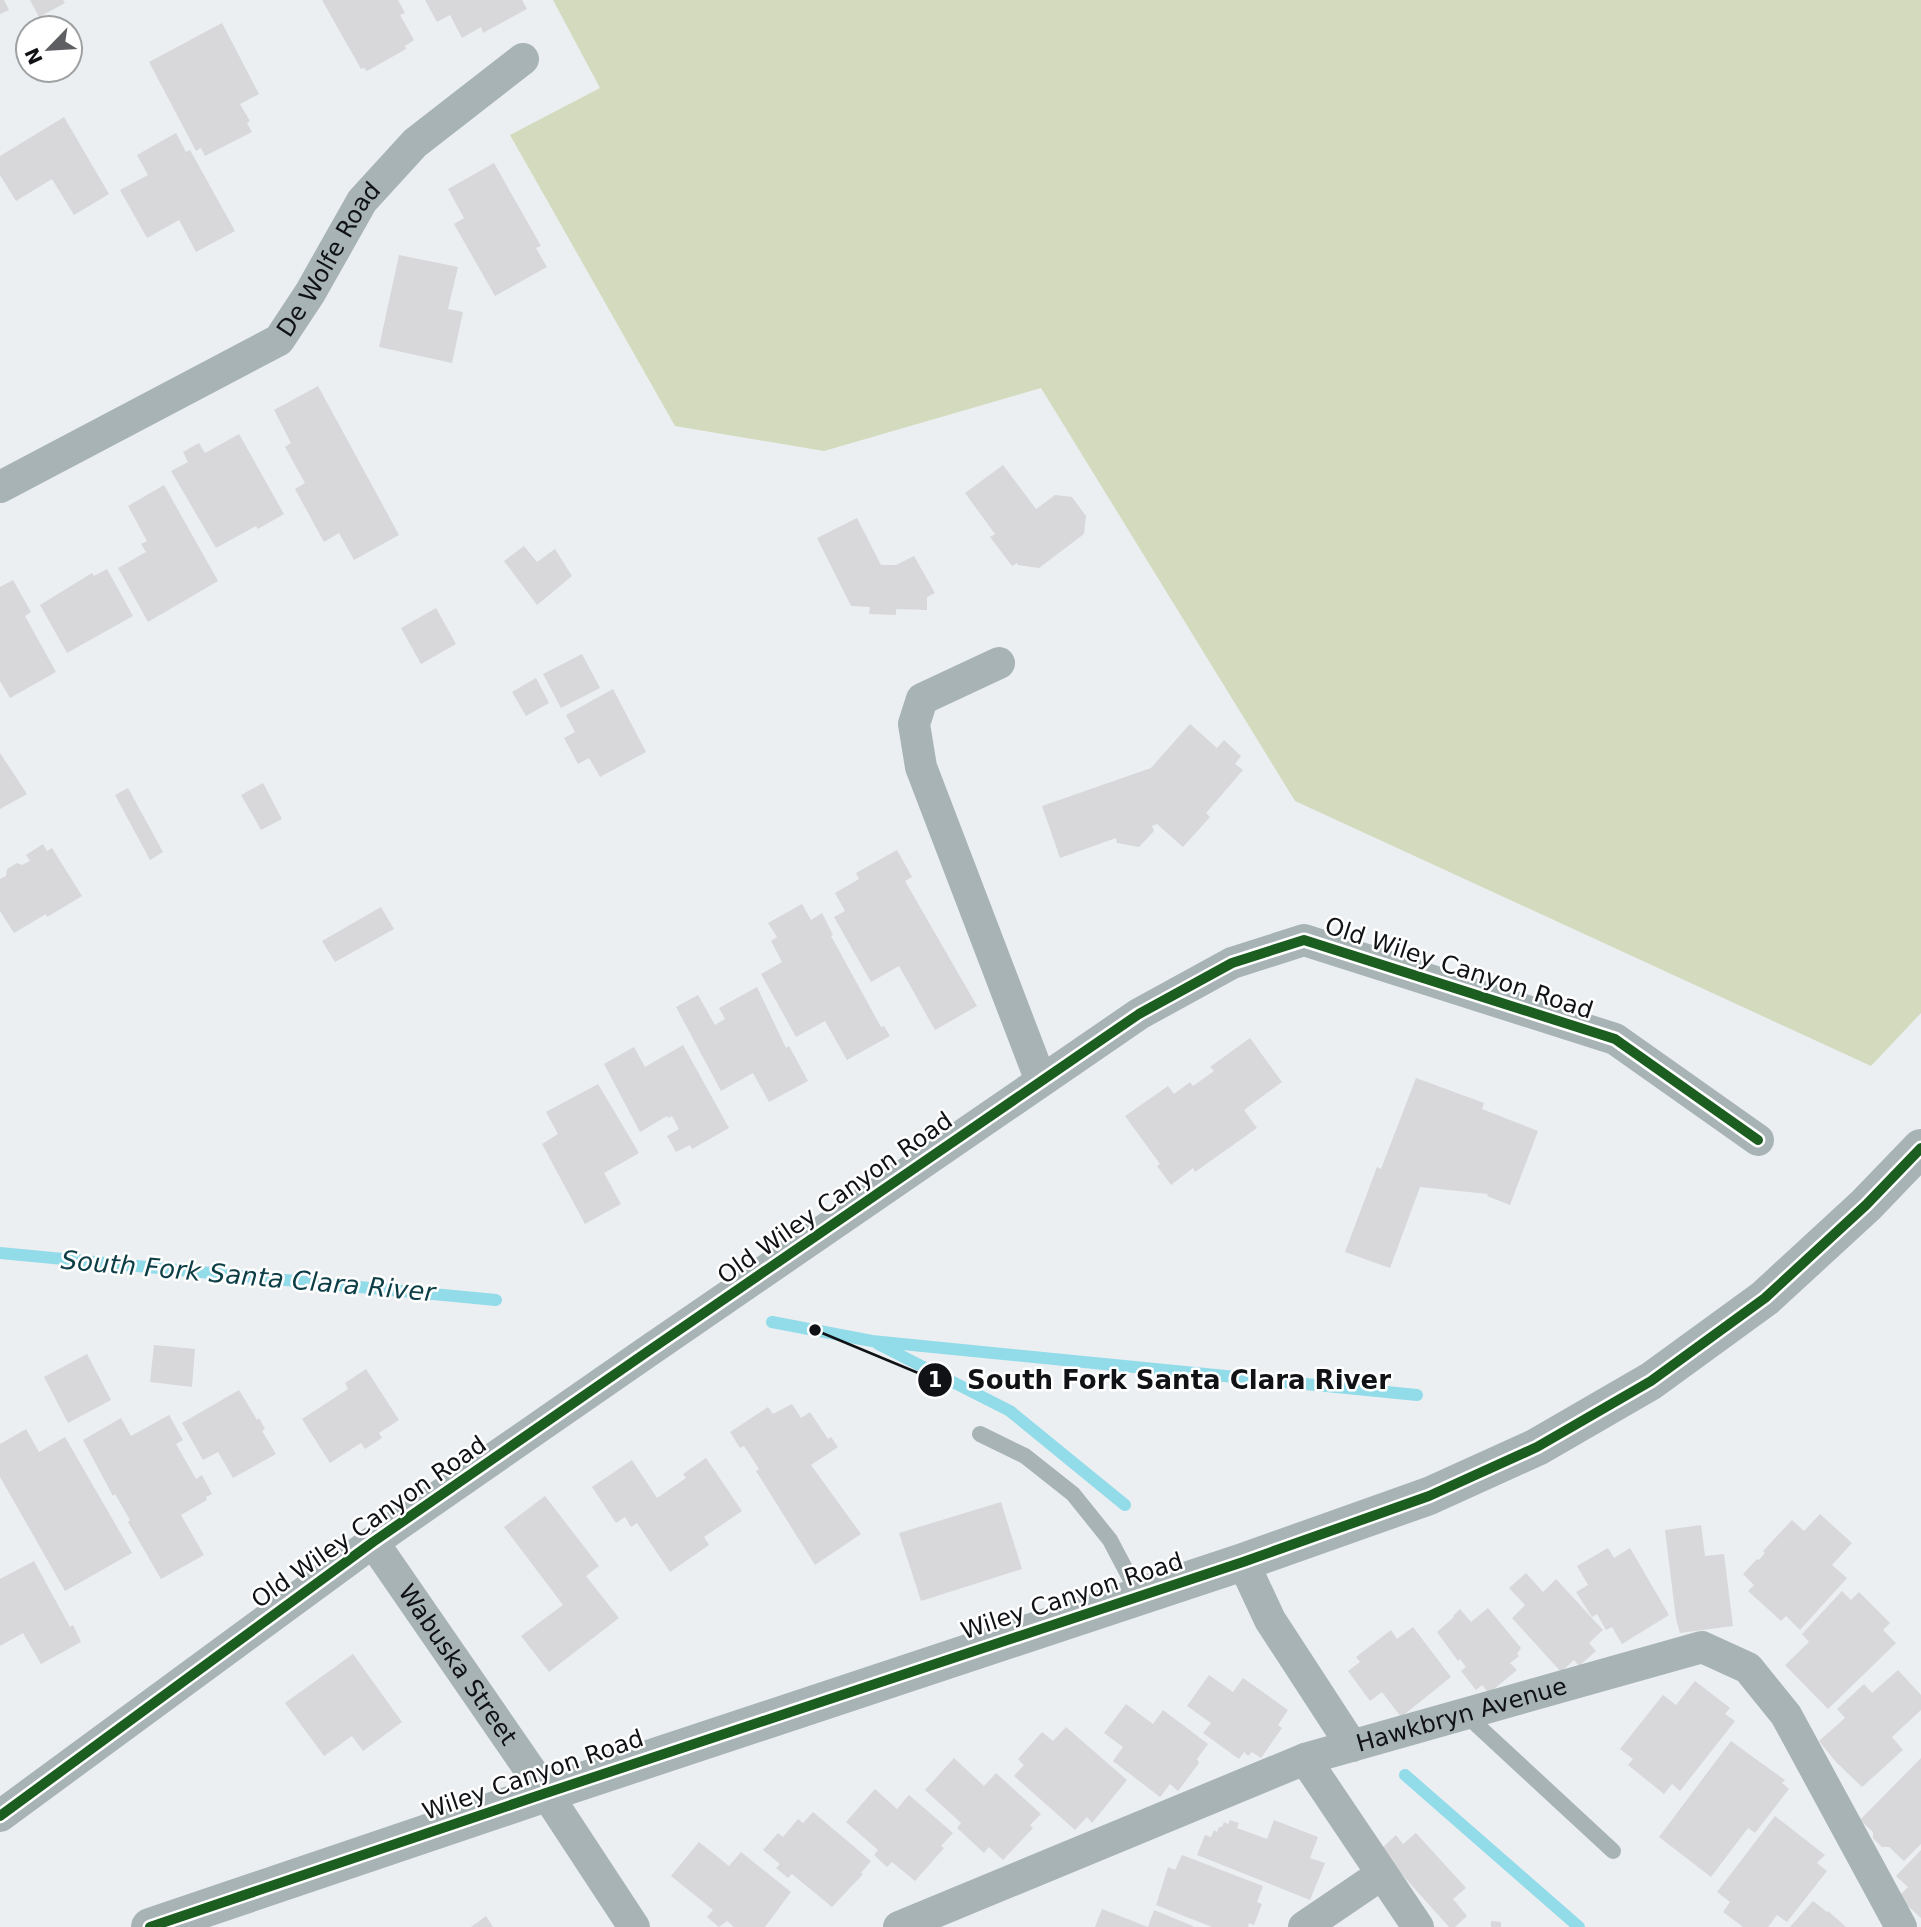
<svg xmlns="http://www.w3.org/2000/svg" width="1921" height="1927" font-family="'DejaVu Sans',sans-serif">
<rect width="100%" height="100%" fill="#eceff2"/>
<polygon fill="#d4dabd" points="553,0 1921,0 1921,1013 1871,1066 1295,801 1041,388 824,451 675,426 510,135 600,88"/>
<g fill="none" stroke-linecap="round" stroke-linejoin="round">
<g stroke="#92dbe9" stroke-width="12">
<polyline points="0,1253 496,1300"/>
<polyline points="772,1322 872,1341 1417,1395"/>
<polyline points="878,1344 1010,1411 1125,1505"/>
<polyline points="1405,1775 1579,1927"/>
</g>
</g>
<g fill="#d8d7d9">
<polygon points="0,0 4,0 9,10 0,14"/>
<polygon points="30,0 63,0 65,3 39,17"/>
<polygon points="322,0 398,0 405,13 400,15 414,40 405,46 406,49 367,71 364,68 361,69"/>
<polygon points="425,0 522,0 527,9 483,33 481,27 462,38 450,15 437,22"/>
<polygon points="222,23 259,94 240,104 250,121 247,123 252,132 205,156 201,148 196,151 149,62"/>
<polygon points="64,117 109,194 74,215 52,179 16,201 0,175 0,156"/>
<polygon points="176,133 186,152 190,150 235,231 196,252 179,220 147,238 120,190 148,175 137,155"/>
<polygon points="494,163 541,246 536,248 547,267 495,296 454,224 464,218 448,189"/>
<polygon points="399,255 458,267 448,309 463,312 452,363 379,347"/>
<polygon points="318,386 399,535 354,560 339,533 324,542 295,489 305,483 285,447 291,443 274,410"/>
<polygon points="239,434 284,514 258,529 256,526 216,548 171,471 188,462 183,452 199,443 205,453"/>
<polygon points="1003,465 1036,509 1055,495 1072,497 1086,516 1084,534 1039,568 1018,565 1017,563 1012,566 990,537 995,534 965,493"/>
<polygon points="164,485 218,581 148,622 118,568 146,552 141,544 147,541 128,506"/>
<polygon points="857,518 881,565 896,565 914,556 935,593 927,597 927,610 896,609 896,615 869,614 870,607 851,606 817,538"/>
<polygon points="524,546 537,562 555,549 572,576 537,605 504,561"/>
<polygon points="107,569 133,616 67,653 40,605 92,573 94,576"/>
<polygon points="13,580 31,612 25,616 56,672 10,698 0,681 0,587"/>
<polygon points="436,608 456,644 421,664 401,628"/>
<polygon points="582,654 600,688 561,708 543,674"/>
<polygon points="536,678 549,703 526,716 512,692"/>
<polygon points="613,689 646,752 600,777 589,758 578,764 564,738 575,732 566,715"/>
<polygon points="1190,724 1217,748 1224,740 1241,756 1235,764 1243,770 1206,813 1210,817 1183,847 1157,824 1152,826 1154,831 1139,847 1117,843 1116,838 1060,858 1042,806 1151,768"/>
<polygon points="0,753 27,794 0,809"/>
<polygon points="263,783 282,819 261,830 241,795"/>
<polygon points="128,788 163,852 150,860 115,795"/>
<polygon points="43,844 47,851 52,848 82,896 47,917 46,914 14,933 0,911 0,879 6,876 7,869 17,863 22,865 30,861 26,855"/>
<polygon points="897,850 912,877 905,881 977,1006 935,1030 899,966 871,982 834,917 845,911 835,893 859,879 856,873"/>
<polygon points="802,904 811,920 822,913 833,935 831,936 881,1027 884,1026 890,1036 847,1060 825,1021 796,1037 761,974 782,962 771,941 777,937 768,923"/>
<polygon points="381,907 394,929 335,962 322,941"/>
<polygon points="757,987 786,1048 789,1046 808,1081 769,1102 753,1073 721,1091 676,1007 698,995 715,1025 725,1019 719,1008"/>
<polygon points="1250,1038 1282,1082 1244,1110 1257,1128 1195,1172 1193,1168 1171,1185 1157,1166 1160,1164 1125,1116 1168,1086 1174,1094 1190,1082 1193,1086 1214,1071 1210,1067"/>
<polygon points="683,1045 729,1128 692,1149 690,1145 676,1152 667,1136 679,1129 672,1116 668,1118 667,1116 640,1132 604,1064 634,1047 645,1067"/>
<polygon points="1416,1078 1484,1103 1482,1109 1538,1131 1510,1205 1487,1196 1488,1194 1420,1187 1390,1268 1345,1252 1377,1167 1381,1169"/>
<polygon points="598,1084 639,1153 604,1173 621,1204 585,1224 542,1144 558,1134 546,1112"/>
<polygon points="154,1345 195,1349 192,1387 150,1382"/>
<polygon points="87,1354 111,1400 68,1423 44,1377"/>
<polygon points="366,1369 399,1420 379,1433 382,1438 365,1449 361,1443 330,1463 302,1419 348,1389 345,1383"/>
<polygon points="239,1390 257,1420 259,1418 265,1429 262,1431 276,1454 233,1478 218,1452 203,1460 182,1423"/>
<polygon points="792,1404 801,1418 810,1412 828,1439 831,1437 838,1447 811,1465 861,1534 815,1565 756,1471 759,1469 744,1446 740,1448 730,1432 768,1407 773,1414"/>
<polygon points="169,1415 183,1440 176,1444 196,1479 202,1475 212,1494 206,1497 207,1500 181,1515 204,1555 161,1579 128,1522 130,1520 115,1494 113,1496 83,1440 121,1418 131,1436"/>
<polygon points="26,1429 39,1452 65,1437 132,1553 65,1591 0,1477 0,1444"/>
<polygon points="706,1458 742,1511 704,1537 709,1545 670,1572 637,1523 631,1527 625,1517 616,1523 592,1487 632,1460 657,1498 686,1478 683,1474"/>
<polygon points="545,1496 599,1566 586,1576 619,1618 549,1672 521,1636 563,1605 504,1527"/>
<polygon points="1001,1502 1022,1569 921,1601 899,1533"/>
<polygon points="1820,1514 1852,1543 1832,1565 1847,1578 1800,1630 1786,1616 1781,1621 1748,1591 1754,1585 1743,1574 1757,1559 1759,1560 1765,1553 1763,1551 1792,1520 1804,1531"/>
<polygon points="1701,1525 1705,1556 1724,1554 1733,1626 1680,1633 1676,1619 1665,1530"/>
<polygon points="1608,1548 1614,1558 1630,1548 1669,1615 1622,1644 1612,1627 1606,1630 1597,1614 1592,1617 1576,1592 1588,1585 1577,1566"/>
<polygon points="34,1561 70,1627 73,1625 81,1642 41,1664 23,1633 0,1646 0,1579"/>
<polygon points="1526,1573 1543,1592 1556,1579 1603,1630 1589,1643 1596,1651 1579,1666 1574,1660 1561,1672 1512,1618 1525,1605 1509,1588"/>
<polygon points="1842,1591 1851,1600 1859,1592 1890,1623 1883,1630 1896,1643 1828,1709 1785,1665 1809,1642 1802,1634"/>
<polygon points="1488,1608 1521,1648 1517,1654 1519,1656 1510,1663 1517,1670 1489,1693 1482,1685 1476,1690 1461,1671 1466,1667 1460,1659 1458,1661 1437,1632 1454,1617 1453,1616 1460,1609 1471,1622"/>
<polygon points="1413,1627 1451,1677 1401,1717 1382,1692 1370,1701 1348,1671 1360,1662 1356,1657 1391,1630 1397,1639"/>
<polygon points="353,1654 402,1722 363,1751 352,1736 324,1756 285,1703"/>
<polygon points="1898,1670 1921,1695 1921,1710 1892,1737 1903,1750 1862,1787 1836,1762 1819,1741 1845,1718 1837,1709 1864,1684 1872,1693"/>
<polygon points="1209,1675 1233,1692 1243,1678 1288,1710 1278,1725 1282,1728 1261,1758 1252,1752 1248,1756 1244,1752 1239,1759 1203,1733 1211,1723 1187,1706"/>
<polygon points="1695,1681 1730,1708 1725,1714 1735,1721 1680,1791 1672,1784 1664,1794 1628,1765 1633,1759 1620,1749 1663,1695 1676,1705"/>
<polygon points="1126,1704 1153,1724 1163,1710 1208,1744 1197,1759 1199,1763 1178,1791 1170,1784 1160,1797 1113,1761 1123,1747 1104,1733"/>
<polygon points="1066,1727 1127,1780 1092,1823 1087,1817 1075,1830 1014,1776 1024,1765 1018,1759 1042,1732 1053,1741"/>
<polygon points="1731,1741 1785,1780 1782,1783 1789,1789 1755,1833 1748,1828 1711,1877 1659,1837"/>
<polygon points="954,1758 984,1786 996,1773 1041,1814 1030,1825 1033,1828 1003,1860 989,1847 984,1853 957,1828 961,1823 925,1790"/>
<polygon points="1921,1758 1921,1844 1904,1861 1889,1847 1882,1847 1873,1838 1873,1832 1860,1820"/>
<polygon points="875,1789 897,1809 909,1795 953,1833 941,1846 944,1848 915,1881 892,1862 887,1867 874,1855 878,1850 846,1822"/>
<polygon points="813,1812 871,1861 861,1873 863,1874 832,1907 792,1874 788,1878 776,1868 780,1864 763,1850 778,1833 783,1837 798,1819 803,1823"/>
<polygon points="1775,1816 1825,1855 1817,1863 1827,1871 1787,1922 1777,1915 1768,1927 1743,1927 1723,1912 1730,1902 1717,1892"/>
<polygon points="1230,1820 1239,1823 1237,1828 1267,1839 1274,1820 1318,1837 1310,1858 1325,1863 1310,1900 1197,1855 1205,1835 1211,1837 1214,1830 1217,1832 1219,1827 1222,1827 1224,1822 1228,1824"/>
<polygon points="1416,1833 1466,1888 1453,1899 1467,1916 1455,1927 1449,1927 1380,1850 1396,1835 1403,1844"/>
<polygon points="699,1842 729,1866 741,1852 791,1892 765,1927 734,1927 727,1921 719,1927 707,1917 713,1910 671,1876"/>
<polygon points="1921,1850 1921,1918 1898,1897 1908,1887 1896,1876"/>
<polygon points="1182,1855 1263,1886 1257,1902 1262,1904 1254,1925 1249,1923 1248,1927 1212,1927 1156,1905 1168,1867 1175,1870"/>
<polygon points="1813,1901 1827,1912 1828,1911 1846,1927 1790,1927"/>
<polygon points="1102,1909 1148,1927 1095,1927"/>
<polygon points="1154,1910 1195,1927 1148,1927"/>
<polygon points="486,1916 493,1927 471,1927"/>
<polygon points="1491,1921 1501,1922 1501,1927 1491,1927"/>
</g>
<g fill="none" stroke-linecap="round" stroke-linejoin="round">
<g stroke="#a7b3b4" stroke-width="16">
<polyline points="980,1434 1025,1456 1073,1494 1110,1540 1139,1595"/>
<polyline points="1465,1714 1613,1851"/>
</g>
<g stroke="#a7b3b4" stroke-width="32">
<path id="s1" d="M0,487L279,340L310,293L362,201L415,143L523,59"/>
<polyline points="999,663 922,699 914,724 921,767 1041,1081"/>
<path id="s2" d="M373,1542L546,1793L634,1927"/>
<polyline points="1243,1562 1270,1620 1352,1746"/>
<polyline points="1305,1759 1418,1927"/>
<polyline points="0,1816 373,1542 647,1352 1139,1014 1232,963 1304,940 1615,1039 1758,1140"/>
<path id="s3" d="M899,1927L1305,1759L1702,1647L1748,1668L1786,1715L1901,1927"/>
<polyline points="1304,1927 1382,1874"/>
</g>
<polyline stroke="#a7b3b4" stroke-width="38" points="150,1927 546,1793 1243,1562 1429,1496 1537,1447 1651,1381 1765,1298 1866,1205 1921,1148"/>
<g stroke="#fff" stroke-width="15">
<g id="cycleway">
<polyline points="0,1816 373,1542 647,1352 1139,1014 1232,963 1304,940 1615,1039 1758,1140"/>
<polyline points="150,1927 546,1793 1243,1562 1429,1496 1537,1447 1651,1381 1765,1298 1866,1205 1921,1148"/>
</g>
</g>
<use href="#cycleway" stroke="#1b5e20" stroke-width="10"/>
</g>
<g text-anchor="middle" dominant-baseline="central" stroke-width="5" stroke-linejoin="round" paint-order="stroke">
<g font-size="24" fill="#101215" stroke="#fff">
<text stroke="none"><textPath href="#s1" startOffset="410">De Wolfe Road</textPath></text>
<text transform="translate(1459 968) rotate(18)">Old Wiley Canyon Road</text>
<text transform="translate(835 1198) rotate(-35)">Old Wiley Canyon Road</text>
<text transform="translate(369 1522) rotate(-35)">Old Wiley Canyon Road</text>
<text transform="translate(1072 1596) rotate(-18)">Wiley Canyon Road</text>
<text stroke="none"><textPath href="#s2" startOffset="149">Wabuska Street</textPath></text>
<text stroke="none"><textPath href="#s3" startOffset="602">Hawkbryn Avenue</textPath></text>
<text transform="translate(533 1775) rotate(-19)">Wiley Canyon Road</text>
</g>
<g font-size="26" font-style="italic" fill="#0d3e46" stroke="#fff">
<text transform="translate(248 1276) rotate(5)">South Fork Santa Clara River</text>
</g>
</g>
<path fill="none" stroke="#101215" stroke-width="2.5" d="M815 1330L935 1380"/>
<g fill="#101215" stroke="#fff" stroke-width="2.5">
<circle cx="815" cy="1330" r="7"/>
<circle cx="935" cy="1380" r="18"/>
</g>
<g font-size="21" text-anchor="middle" font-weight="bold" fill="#fff">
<text x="935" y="1387">1</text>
</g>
<g font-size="26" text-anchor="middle" font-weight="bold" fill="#101215" stroke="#fff" stroke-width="5" stroke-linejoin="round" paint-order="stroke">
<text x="1179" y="1389">South Fork Santa Clara River</text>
</g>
<g transform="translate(49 49) rotate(245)"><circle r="33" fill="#ffffff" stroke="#9fa0a1" stroke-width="2"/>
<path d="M0-5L12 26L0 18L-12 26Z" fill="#5d5f62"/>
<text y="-10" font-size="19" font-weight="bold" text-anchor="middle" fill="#101215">N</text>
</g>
</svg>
